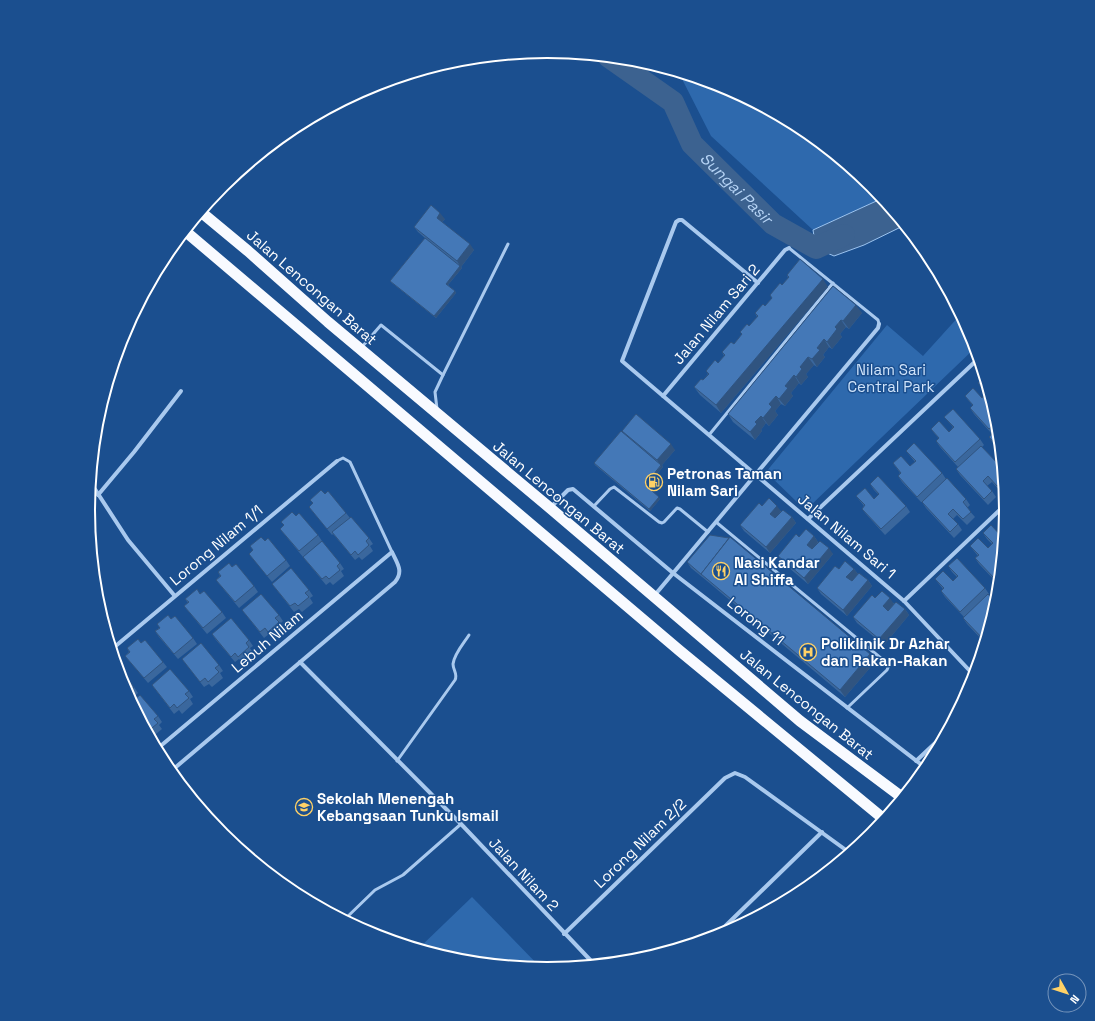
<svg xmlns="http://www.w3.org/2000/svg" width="1095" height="1021" font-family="'Space Grotesk',sans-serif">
<rect width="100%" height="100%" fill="#1b4f8f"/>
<g fill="#2e69ad">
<polygon points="668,69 724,86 803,129 873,186 883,198 813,230 711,136 682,79"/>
<polygon points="961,314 972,335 976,347 811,505 799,504 766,472 887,325 923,356"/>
<polygon points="472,897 542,969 458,961 418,949"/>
</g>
<polygon fill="#3c6290" stroke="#9cc4f0" points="883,198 905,225 864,245 834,256 816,248 813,230"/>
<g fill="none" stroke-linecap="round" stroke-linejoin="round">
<path stroke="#3c6290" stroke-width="22" id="s1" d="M609,57L673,102L692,144L773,224L816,248L844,235"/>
<g stroke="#a9c9ee" stroke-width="3">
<polyline points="789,248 878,320 879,324"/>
<polyline points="361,348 381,325 443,375 435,392 437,409"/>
<polyline points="443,375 508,244"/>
<polyline points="709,435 833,283"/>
<polyline points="337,461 343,458 350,462 392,552"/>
<polyline points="594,506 610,489 614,487 659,522 662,523 664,522 677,508 680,509 708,532"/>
<polyline points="716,522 888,664 889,665 887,670 847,708"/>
<path d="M397,761L455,680C458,674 453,670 453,664C454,654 464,643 469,635"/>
<polyline points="344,920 375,890 403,875 461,824"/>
</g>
<g stroke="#a9c9ee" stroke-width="4">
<polyline points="758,283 682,220 679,220 676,222 622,361 904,601 969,670 976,674"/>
<polyline points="663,396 785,250 789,248"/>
<polyline points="91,483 128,540 174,595"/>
<polyline points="98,495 134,452 181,391"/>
<polyline points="550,508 568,490 573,489 673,573 927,769"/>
<polyline points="808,519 979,358"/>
<polyline points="654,596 878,328 879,324"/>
<polyline points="904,601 1006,504"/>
<polyline points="112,649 337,461"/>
<polyline points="300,662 461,824 595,965"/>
<path d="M157,749L392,552C397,563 404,571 395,582L170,772"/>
<polyline points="916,761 948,731"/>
<polyline points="564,934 725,778 735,773 745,777 850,853"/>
<polyline points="713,938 822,832"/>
</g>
<g stroke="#f8faff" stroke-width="11">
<polyline points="201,212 248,251 328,322 550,508 800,721 903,798"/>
<polyline points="185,231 680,651 885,820"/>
</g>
</g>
<g fill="#3a679d">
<polygon points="445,219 442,222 474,250 461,267 462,268 448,285 455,291 456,293 436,318 392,283 390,281 425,238 418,232 414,227"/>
<polygon points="787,275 828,287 721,413 700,395 694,387 703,380 708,374 706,371 718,363 724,356 722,352 734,344 742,334 740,332 749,326 757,317 755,313 765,306 772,298 770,295 782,285 788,278"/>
<polygon points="833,286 862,313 849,329 846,327 840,334 842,337 832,349 829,347 823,355 825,357 817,367 814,365 806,374 808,377 801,385 799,383 791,393 793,396 785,406 781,404 775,411 778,415 769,426 766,423 761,430 762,431 755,440 733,422 728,414"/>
<polygon points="985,377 998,421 1001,451 993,443 989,437 992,434 974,414 970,408 973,406 965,396 982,398 987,394 978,383"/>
<polygon points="944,417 980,439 984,445 982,447 1000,466 1003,470 1003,473 1002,474 1004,477 1005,489 1001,492 992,482 987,486 992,491 996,497 988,505 960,475 956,469 958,467 940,447 936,441 939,439 931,429 949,432 953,427"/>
<polygon points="622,431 675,450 662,465 663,467 647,486 660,499 650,511 595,465 594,463 625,434"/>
<polygon points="906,451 942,473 946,479 966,499 970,505 967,508 975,517 967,525 957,515 953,519 958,524 962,530 954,538 926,508 922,502 921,502 902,482 898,476 900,473 893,463 910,466 915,462"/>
<polygon points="870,484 906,506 910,512 885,535 866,514 862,509 864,506 856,496 874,499 879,495 874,490"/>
<polygon points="325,494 346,513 350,518 369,538 373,544 370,546 373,551 362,560 359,557 355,560 333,534 332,535 309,507"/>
<polygon points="762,506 781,511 792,517 796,523 770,553 744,531 740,525"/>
<polygon points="296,516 318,535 322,541 303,557 280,529 284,525 281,522"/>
<polygon points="983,533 1004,539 1000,586 998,584 979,564 975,558 978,556 970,546 988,548 992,544 987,539"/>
<polygon points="814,536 818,542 833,554 808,584 782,562 778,556 799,537"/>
<polygon points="250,546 286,560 290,566 272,582 249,554 253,550"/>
<polygon points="303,557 340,563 344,569 341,571 344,576 333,585 330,582 326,585"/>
<polygon points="687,562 870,654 875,662 845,697 707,581 691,568"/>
<polygon points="948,566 985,588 989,594 988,594 997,604 985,643 967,624 963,618 964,617 945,597 941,591 943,589 935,579 953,581 957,577 952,572"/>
<polygon points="232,567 254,586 258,592 239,608 216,580 220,576 218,572"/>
<polygon points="839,569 854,569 858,574 868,580 872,586 847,616 821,594 817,588"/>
<polygon points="272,584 309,590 313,596 310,598 313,603 302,612 299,609 294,612"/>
<polygon points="200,594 222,612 226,618 207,634 184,606 188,603 185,599"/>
<polygon points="875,598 894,603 905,609 909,615 884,645 857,623 853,617"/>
<polygon points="242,610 279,615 283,621 280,624 283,628 272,637 269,634 264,638 246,615"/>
<polygon points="171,619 193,638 197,644 178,659 159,637 155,631"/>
<polygon points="212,634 249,640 253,646 250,648 253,653 242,662 239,659 235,662 216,640"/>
<polygon points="141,643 163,662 167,667 148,683 125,656 129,652 127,648"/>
<polygon points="182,659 219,665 223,671 220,673 223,678 212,687 209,684 204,687"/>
<polygon points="152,685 189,691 193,697 190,699 193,704 182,714 179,710 174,714"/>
<polygon points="123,686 134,687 138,693 130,700"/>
<polygon points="131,702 158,716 162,722 159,725 162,729 151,738"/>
</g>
<g fill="#305480">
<polygon points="440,213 445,219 441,223 437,218"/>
<polygon points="470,244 474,250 461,267 462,268 447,286 446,284 460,266 457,261"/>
<polygon points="823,279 828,287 721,413 716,405"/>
<polygon points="455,291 456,293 436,318 434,316"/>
<polygon points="856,305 862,313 849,329 843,321"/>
<polygon points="841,320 846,327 840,334 842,337 832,349 827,342 835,327"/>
<polygon points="824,339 829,347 823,355 825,357 817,367 812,359 817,348"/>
<polygon points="808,357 814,365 806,374 808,377 801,385 796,377 800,367"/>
<polygon points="794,375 799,383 791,393 793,396 785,406 779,399 785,386"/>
<polygon points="776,396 781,404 775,411 778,415 769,426 763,418 769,404"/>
<polygon points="761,416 766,423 761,430 762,431 755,440 750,432 755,422"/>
<polygon points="671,444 675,450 662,465 663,467 646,487 645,485 661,466 657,460"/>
<polygon points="659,497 660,499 650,511 649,509"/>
<polygon points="777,506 781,511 774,520 770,514"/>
<polygon points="792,517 796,523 770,553 766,547"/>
<polygon points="814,536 818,542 811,551 807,545"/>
<polygon points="829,548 833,554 808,584 804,578"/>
<polygon points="854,569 858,574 851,583 846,577"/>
<polygon points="868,580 872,586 847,616 843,610"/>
<polygon points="890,598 894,604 887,612 883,606"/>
<polygon points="905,609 909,615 884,645 879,639"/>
<polygon points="870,654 875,662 845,697 840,690"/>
</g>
<g fill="#4478b7" stroke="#305480">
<polygon points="431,205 440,213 437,218 470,244 457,261 414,227"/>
<polygon points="425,238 460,266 446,284 455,291 434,316 390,281"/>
<polygon points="800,259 823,279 716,405 694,387 701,379 703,380 709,374 706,371 715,360 718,363 725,355 722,352 731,342 734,344 742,334 740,332 747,324 749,326 758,316 755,313 763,304 765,306 772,298 770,295 780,283 782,285 789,277 787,275"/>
<polygon points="833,286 856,305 843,321 841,320 835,327 837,329 827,342 824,339 817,348 820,350 812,359 808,357 800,367 802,369 796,377 794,375 785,386 788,388 779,399 776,396 769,404 772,407 763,418 761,416 755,422 757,424 750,432 728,414"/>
<polygon points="985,377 998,421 989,429 970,408 973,405 965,396 973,388 982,398 987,394 978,383"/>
<polygon points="953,409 980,439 955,462 936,441 939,438 931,429 939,421 949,432 954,427 944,417"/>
<polygon points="636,414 671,444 657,460 622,431"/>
<polygon points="999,428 1001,450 989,437"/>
<polygon points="621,431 661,465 645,485 659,497 649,509 594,463"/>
<polygon points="914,443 942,473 917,497 898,476 901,473 893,463 901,456 910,466 916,461 906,451"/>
<polygon points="981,446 1000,466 997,469 1004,477 1004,480 997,486 988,476 983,481 992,491 984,499 956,469"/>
<polygon points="878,476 906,506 881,529 862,509 865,505 856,496 865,488 874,499 879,494 870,484"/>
<polygon points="947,478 966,499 963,502 971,512 963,519 953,509 948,514 958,524 950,532 922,502"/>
<polygon points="321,490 325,494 328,491 346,513 327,529 309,507 313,503 310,500"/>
<polygon points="769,498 777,506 770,514 775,518 783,510 792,517 766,547 740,525 759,503 762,506"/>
<polygon points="292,512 296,516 299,513 318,535 299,551 280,529 284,525 281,522"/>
<polygon points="351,517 369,538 366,541 369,545 358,555 355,551 351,555 332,532"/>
<polygon points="991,525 1004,539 1001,573 995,579 975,558 979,555 970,546 978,538 988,548 993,543 983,533"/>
<polygon points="806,529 814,536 807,545 812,549 820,541 829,548 804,578 778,556 796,534 799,537"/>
<polygon points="710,535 729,538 701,574 702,575 687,562"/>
<polygon points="261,537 265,541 268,538 286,560 267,576 249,554 253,550 250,546"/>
<polygon points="730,537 870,654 840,690 701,574"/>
<polygon points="322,541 340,563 337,566 340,570 329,579 326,576 322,579 303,557"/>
<polygon points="957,558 985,588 960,612 941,591 944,588 935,579 943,571 953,581 958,576 948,566"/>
<polygon points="845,561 854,569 846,577 852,581 859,573 868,580 843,610 817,588 835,566 839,569"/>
<polygon points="229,563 232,567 236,564 254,586 235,602 216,580 221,576 218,572"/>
<polygon points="291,568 309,590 305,593 309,597 298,606 295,603 290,606 272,584"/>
<polygon points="197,589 200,594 204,591 222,612 203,628 184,606 189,602 185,599"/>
<polygon points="882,591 890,598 883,606 888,611 896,602 905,609 879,639 853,617 872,595 875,598"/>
<polygon points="261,594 279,615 275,618 279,622 268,632 265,628 260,632 242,610"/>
<polygon points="988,594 997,604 986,642 963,618"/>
<polygon points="168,615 171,619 175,616 193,638 174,654 155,631 160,628 157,624"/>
<polygon points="231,618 249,640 246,643 249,647 238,657 235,653 231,657 212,634"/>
<polygon points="138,639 141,643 145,640 163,662 144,678 125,656 130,652 127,648"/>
<polygon points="201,643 219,665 215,668 219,672 208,682 205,678 200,682 182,659"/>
<polygon points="117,666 134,687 127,693 123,686"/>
<polygon points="170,669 189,691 185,694 189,698 177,708 174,704 170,708 152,685"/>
<polygon points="140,695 158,716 154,719 158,723 147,732 131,702"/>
</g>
<defs>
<g id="fuel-ring" transform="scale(0.9)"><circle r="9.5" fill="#1b4f8f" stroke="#ffd166" stroke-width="1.5"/><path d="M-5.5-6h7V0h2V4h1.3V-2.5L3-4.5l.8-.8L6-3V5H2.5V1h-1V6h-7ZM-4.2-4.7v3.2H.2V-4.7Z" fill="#ffd166"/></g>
<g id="restaurant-ring" transform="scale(0.9)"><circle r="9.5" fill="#1b4f8f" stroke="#ffd166" stroke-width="1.5"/><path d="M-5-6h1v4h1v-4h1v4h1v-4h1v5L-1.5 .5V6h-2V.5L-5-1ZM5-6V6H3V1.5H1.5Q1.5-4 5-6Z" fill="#ffd166"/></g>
<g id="hospital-ring" transform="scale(0.9)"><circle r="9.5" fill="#1b4f8f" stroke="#ffd166" stroke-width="1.5"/><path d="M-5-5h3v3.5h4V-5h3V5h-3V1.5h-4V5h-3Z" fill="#ffd166"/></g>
<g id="school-ring" transform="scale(0.9)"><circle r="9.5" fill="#1b4f8f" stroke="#ffd166" stroke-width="1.5"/><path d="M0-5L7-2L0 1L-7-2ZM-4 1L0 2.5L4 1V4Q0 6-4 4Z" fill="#ffd166"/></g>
</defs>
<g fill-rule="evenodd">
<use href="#fuel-ring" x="654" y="482"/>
<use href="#restaurant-ring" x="721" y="571"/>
<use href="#hospital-ring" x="808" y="652"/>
<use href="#school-ring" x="304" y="807"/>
</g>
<g text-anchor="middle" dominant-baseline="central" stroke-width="3" stroke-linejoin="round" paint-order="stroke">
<g font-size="15" fill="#fff" stroke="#1b4f8f">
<text transform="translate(312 287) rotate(41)">Jalan Lencongan Barat</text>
<text transform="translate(716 314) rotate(-50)">Jalan Nilam Sari 2</text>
<text transform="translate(559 497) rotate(40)">Jalan Lencongan Barat</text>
<text transform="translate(847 536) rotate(40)">Jalan Nilam Sari 1</text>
<text transform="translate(216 545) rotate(-40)">Lorong Nilam 1/1</text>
<text transform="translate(756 621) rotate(38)">Lorong 11</text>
<text transform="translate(267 641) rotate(-40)">Lebuh Nilam</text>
<text transform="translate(807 704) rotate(39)">Jalan Lencongan Barat</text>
<text transform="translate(640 843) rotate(-44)">Lorong Nilam 2/2</text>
<text transform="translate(524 874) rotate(47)">Jalan Nilam 2</text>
</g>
<g font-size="15" fill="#cfe3fa" stroke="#1b4f8f">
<text x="891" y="369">Nilam Sari<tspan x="891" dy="17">Central Park</tspan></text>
</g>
<g font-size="15" font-weight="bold" fill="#fff" stroke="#1b4f8f" text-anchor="start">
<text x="667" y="473">Petronas Taman<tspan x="667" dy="17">Nilam Sari</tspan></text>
<text x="734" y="562">Nasi Kandar<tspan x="734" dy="17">Al Shiffa</tspan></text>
<text x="821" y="643">Poliklinik Dr Azhar<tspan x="821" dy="17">dan Rakan-Rakan</tspan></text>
<text x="317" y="798">Sekolah Menengah<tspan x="317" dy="17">Kebangsaan Tunku Ismail</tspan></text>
</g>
<g font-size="16" font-style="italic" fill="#b5d3f5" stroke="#1b4f8f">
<text stroke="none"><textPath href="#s1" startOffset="187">Sungai Pasir</textPath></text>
</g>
</g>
<path d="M0 0H1095V1021H0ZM95 510a452 452 0 1 1 904 0a452 452 0 1 1-904 0Z" fill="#1b4f8f" fill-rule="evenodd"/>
<path fill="none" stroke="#fff" stroke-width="2" d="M95 510a452 452 0 1 1 904 0a452 452 0 1 1-904 0Z"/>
<g transform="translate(1067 993) rotate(129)"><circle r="19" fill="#1b4f8f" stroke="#7695bc"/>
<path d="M0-3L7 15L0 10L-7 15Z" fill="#ffd166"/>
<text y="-6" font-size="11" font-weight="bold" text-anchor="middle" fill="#ffffff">N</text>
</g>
</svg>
